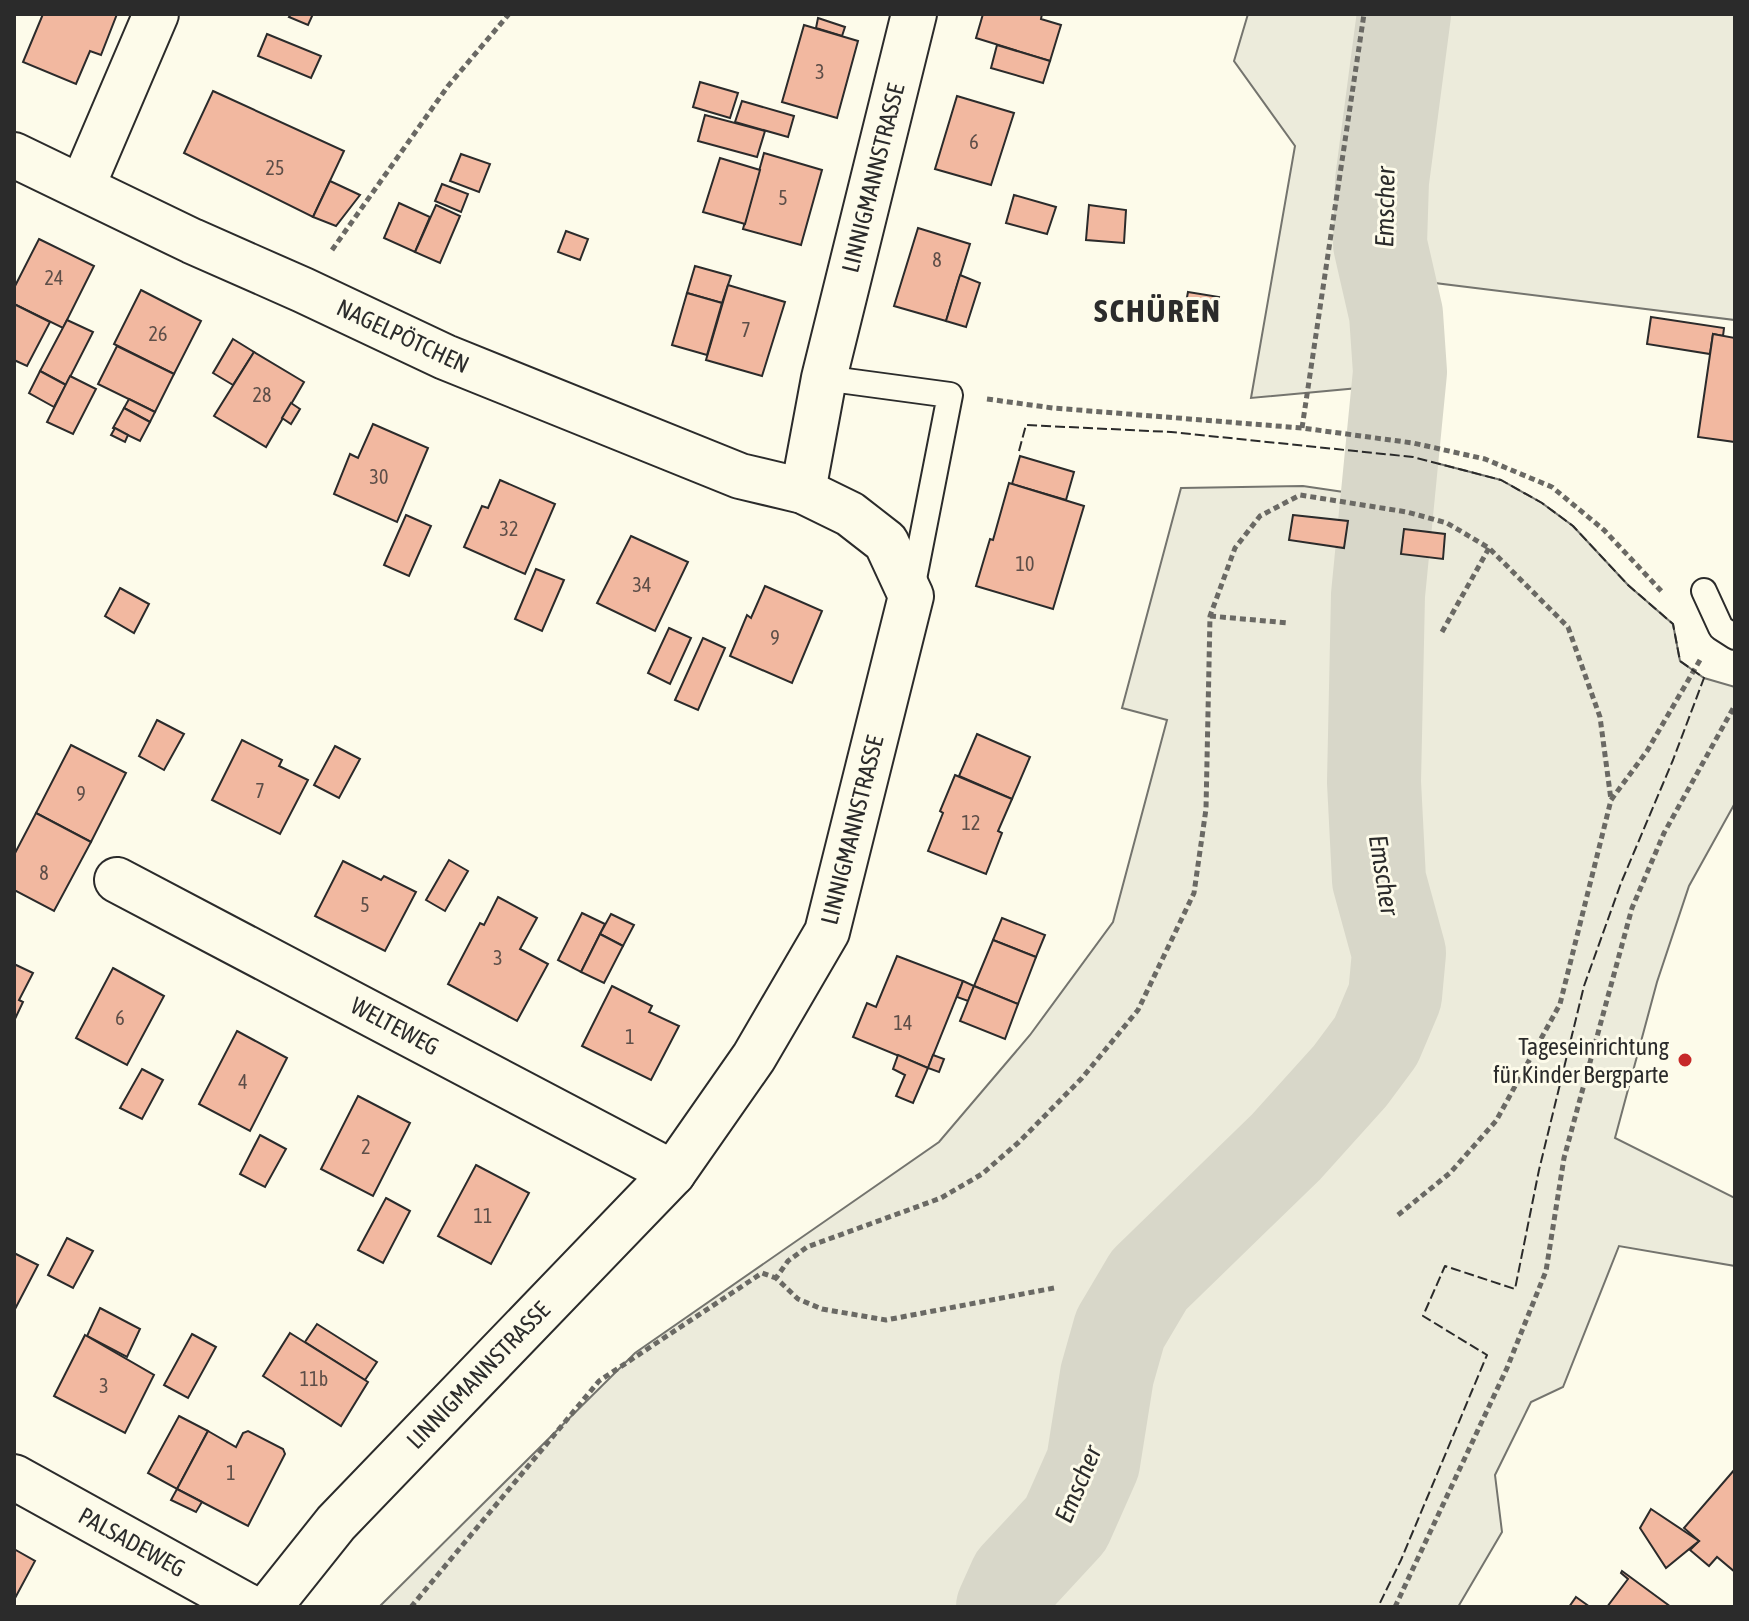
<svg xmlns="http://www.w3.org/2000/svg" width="1749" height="1621" font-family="'Asap Condensed',sans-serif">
<rect width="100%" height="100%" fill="#fdfbea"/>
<g fill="#ecebdb" stroke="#74746e" stroke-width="2">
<polygon points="1248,14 1735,14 1735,320 1402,279 1412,383 1251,398 1295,146 1234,61"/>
<polygon points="1413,457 1501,480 1542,503 1573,526 1628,585 1673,624 1680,661 1704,678 1735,687 1735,803 1689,886 1657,982 1615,1138 1735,1198 1735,1266 1619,1246 1563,1387 1531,1402 1495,1475 1502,1532 1458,1607 379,1607 635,1353 939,1142 1030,1035 1113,922 1167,720 1122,708 1181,488 1303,486 1405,501"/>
</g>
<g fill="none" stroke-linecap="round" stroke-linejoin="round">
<polyline stroke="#d8d7c9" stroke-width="94" points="1003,1607 1016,1578 1066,1524 1093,1463 1107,1375 1120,1329 1149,1280 1286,1147 1350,1076 1376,1041 1395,996 1399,953 1379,880 1374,782 1378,595 1400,372 1396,314 1380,244 1382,181 1404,14"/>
</g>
<g fill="#f2b8a0" stroke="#2b2b2b" stroke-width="2">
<polygon points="43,14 117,14 101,55 90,51 76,84 23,62"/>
<polygon points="291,14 313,14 308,25 289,17"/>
<polygon points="983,14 1042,14 1041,19 1061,25 1050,61 976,38"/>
<polygon points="818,18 845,27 842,36 816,28"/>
<polygon points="804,25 858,41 837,118 782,102"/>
<polygon points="267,34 321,56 311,78 258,56"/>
<polygon points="997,45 1050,61 1043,83 991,68"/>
<polygon points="700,82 738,93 730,118 693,107"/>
<polygon points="213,91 344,151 313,217 184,153"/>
<polygon points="957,96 1014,113 991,185 935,169"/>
<polygon points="742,101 794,116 788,137 735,122"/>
<polygon points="705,115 765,131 757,157 698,141"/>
<polygon points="764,153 822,170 801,245 743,229"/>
<polygon points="461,154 490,164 479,192 450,181"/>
<polygon points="720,158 760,170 745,224 703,212"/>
<polygon points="330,181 360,195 336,226 313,217"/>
<polygon points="442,184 468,194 461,212 435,201"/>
<polygon points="1014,195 1056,207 1047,234 1006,223"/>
<polygon points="399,203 430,217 415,252 384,238"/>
<polygon points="436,205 460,216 440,263 415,252"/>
<polygon points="1089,205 1126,210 1124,243 1086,240"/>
<polygon points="918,228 970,244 946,321 894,306"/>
<polygon points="566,231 588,239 580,260 558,252"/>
<polygon points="39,239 94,266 63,328 14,304 14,288"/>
<polygon points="695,266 731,276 722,303 687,293"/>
<polygon points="960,275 980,283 966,327 946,321"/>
<polygon points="728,285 785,302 762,376 706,360"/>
<polygon points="141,290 201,321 174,374 114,344"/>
<polygon points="1188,292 1219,297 1215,318 1184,313"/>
<polygon points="687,293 722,303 707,355 672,345"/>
<polygon points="14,304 50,322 27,366 14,360"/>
<polygon points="1651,317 1724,328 1723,336 1713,334 1710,354 1647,344"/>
<polygon points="67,320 93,332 66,385 40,371"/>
<polygon points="1713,334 1735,338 1735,442 1698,437"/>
<polygon points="233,339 254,352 233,385 213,373"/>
<polygon points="117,346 174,374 155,412 98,384"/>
<polygon points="254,352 304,382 266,447 214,416"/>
<polygon points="40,371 66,385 54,407 29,393"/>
<polygon points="70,376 96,389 73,434 47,422"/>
<polygon points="129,399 155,412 150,422 124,408"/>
<polygon points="291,403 300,409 291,424 282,418"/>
<polygon points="124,408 150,422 140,441 113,428"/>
<polygon points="373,424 428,448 397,522 334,494 350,454 358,458"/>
<polygon points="115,428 128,435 125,442 111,435"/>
<polygon points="1020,456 1074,472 1066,500 1012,484"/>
<polygon points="500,480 555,504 525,574 464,547 482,506 488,508"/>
<polygon points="1009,483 1084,506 1053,609 976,586 990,539 993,540"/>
<polygon points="406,515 431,526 409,576 384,565"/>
<polygon points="1293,515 1348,521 1344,548 1289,540"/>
<polygon points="1404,529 1445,534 1443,559 1401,554"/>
<polygon points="631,536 688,562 655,631 597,603"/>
<polygon points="536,569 564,580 542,631 515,619"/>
<polygon points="765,586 822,611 792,683 730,656 747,615 751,618"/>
<polygon points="120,588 149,604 134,633 105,616"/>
<polygon points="669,628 691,638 670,684 648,673"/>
<polygon points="703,638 725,648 698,710 675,700"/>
<polygon points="157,720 184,734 164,770 139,756"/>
<polygon points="977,734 1030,757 1012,799 959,776"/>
<polygon points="242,740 282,760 279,766 308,780 280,834 212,800"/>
<polygon points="71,745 126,773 91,842 36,813"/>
<polygon points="335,746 360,759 339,798 314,785"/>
<polygon points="955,775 1012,799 998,831 1002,833 986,874 928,851 943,813 940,811"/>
<polygon points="36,813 91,842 54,911 14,890 14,855"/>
<polygon points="449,860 468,871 445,911 426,900"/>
<polygon points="343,861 381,880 384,876 416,892 385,951 315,916"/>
<polygon points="498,897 537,918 520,949 548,964 517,1021 448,984 480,923 484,925"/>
<polygon points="582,913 605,924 581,972 558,960"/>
<polygon points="611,914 634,925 623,946 600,934"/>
<polygon points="1002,918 1045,935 1036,957 993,940"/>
<polygon points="600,934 623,946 604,983 581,972"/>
<polygon points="993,940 1036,957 1018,1004 974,986"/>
<polygon points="897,956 963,981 928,1068 853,1037 867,1003 876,1007"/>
<polygon points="14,964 33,973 19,1000 23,1002 14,1021"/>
<polygon points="113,968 164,996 127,1065 76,1038"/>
<polygon points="963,981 974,986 968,1001 957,997"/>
<polygon points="612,986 652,1006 649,1012 679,1026 651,1080 582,1046"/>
<polygon points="974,986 1018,1004 1005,1039 960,1021"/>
<polygon points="237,1031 287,1058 250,1131 199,1104"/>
<polygon points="898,1055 928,1068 913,1103 896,1096 905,1075 893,1069"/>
<polygon points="933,1055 944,1059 939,1072 928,1068"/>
<polygon points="142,1069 163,1080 142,1119 120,1108"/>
<polygon points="358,1096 410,1123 373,1196 321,1169"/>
<polygon points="260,1135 286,1149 265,1187 240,1174"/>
<polygon points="476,1165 529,1193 491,1264 438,1236"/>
<polygon points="386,1198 410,1211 383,1263 358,1250"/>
<polygon points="67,1238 93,1251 73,1288 48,1275"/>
<polygon points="14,1253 38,1265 14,1311"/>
<polygon points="100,1308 140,1329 127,1357 87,1336"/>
<polygon points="317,1324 377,1362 365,1380 305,1342"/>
<polygon points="290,1333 368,1382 341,1426 263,1376"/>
<polygon points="192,1334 216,1347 188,1398 164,1385"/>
<polygon points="85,1335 154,1375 125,1433 54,1396"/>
<polygon points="179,1416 208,1431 177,1489 148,1473"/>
<polygon points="208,1431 236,1447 243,1433 248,1431 283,1449 285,1454 248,1526 177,1489"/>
<polygon points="1735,1469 1735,1572 1717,1557 1709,1566 1690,1550 1699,1541 1684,1528"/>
<polygon points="177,1489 202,1502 196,1512 171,1500"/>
<polygon points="1651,1509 1699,1541 1666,1568 1640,1528"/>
<polygon points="14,1549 35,1561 14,1600"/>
<polygon points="1622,1571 1671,1607 1607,1607 1628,1579 1621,1573"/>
<polygon points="1576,1597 1590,1607 1569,1607"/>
</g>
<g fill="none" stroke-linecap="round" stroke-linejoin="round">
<g stroke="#2b2b2b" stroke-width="28">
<g id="service">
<polyline points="824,378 950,395 912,589"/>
<polyline points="1704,591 1721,628 1735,637"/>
</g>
</g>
<g stroke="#2b2b2b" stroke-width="48">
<g id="minor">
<polyline points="14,155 192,241 303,290 445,357 740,476 803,491 850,514 886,542 911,596 827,932 754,1057 673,1173 336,1523 269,1607"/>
<polyline points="82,187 156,14"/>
<polyline points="803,491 824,378 914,14"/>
<polyline points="117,880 673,1173"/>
<polyline points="14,1477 249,1607"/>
</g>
</g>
<g stroke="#6a6964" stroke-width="5" stroke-dasharray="6 4" stroke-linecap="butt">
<polyline points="332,250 448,86 509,14"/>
<polyline points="987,399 1053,408 1302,428 1413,443 1485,459 1552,487 1604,530 1664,594"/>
<polyline points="1302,428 1364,14"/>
<polyline points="1210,616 1289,623"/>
<polyline points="1442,632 1489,548"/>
<polyline points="1398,1215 1450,1173 1496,1121 1560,1004 1611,800 1647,751 1700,660"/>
<polyline points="1054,1288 886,1320 822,1309 798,1299 776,1278 788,1261 807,1247 941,1198 982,1174 1019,1142 1082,1078 1138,1010 1194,893 1206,809 1210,616 1235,548 1260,516 1300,495 1407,512 1447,523 1489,548 1568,627 1600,717 1611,800"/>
<polyline points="411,1607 599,1381 762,1273 776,1278"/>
<polyline points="1395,1607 1507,1368 1546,1271 1564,1158 1632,908 1664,833 1735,705"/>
</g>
<use href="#service" stroke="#fdfbea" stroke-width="24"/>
<use href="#minor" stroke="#fdfbea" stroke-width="44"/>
<polyline stroke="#2b2b2b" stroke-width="2" stroke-dasharray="10 4" stroke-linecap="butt" points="1019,451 1026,425 1171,432 1413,457 1501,480 1542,503 1573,526 1628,585 1673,624 1680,661 1704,678 1673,760 1621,883 1584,986 1539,1170 1515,1289 1445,1266 1423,1316 1487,1355 1401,1560 1378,1607"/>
</g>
<circle fill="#c62828" stroke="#fdfbea" stroke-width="3" cx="1685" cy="1060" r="8"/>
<g text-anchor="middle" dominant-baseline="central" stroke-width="6" stroke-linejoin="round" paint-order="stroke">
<g font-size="20" fill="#5d4e48">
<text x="820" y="71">3</text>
<text x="974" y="141">6</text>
<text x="275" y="167">25</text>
<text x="783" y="197">5</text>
<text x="937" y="259">8</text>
<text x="54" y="277">24</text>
<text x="746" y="329">7</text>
<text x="158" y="333">26</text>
<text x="262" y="394">28</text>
<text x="379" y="476">30</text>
<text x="509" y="528">32</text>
<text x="1025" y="563">10</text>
<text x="642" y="584">34</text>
<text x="775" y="637">9</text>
<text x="260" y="790">7</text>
<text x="81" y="793">9</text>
<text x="971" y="822">12</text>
<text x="44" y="872">8</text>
<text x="365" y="904">5</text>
<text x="498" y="957">3</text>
<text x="120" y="1017">6</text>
<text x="903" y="1022">14</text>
<text x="630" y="1036">1</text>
<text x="243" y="1081">4</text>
<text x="366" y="1146">2</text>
<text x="483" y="1215">11</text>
<text x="314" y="1378">11b</text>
<text x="104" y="1385">3</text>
<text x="231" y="1472">1</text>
</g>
<g font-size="24" fill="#2b2b2b" stroke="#fdfbea">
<text transform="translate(873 178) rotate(-76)">LINNIGMANNSTRASSE</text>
<text transform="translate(403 336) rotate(25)">NAGELPÖTCHEN</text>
<text transform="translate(852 830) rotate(-76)">LINNIGMANNSTRASSE</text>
<text transform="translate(395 1026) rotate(28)">WELTEWEG</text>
<text transform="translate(478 1375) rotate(-46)">LINNIGMANNSTRASSE</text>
<text transform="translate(132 1542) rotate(29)">PALSADEWEG</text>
</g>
<g font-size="24" fill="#2b2b2b" stroke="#fdfbea" text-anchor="end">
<text x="1669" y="1046">Tageseinrichtung<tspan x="1669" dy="28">für Kinder Bergparte</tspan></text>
</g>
<g font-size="26" font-style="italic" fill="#2b2b2b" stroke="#fdfbea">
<text transform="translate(1385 207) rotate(-89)">Emscher</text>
<text transform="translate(1384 875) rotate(81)">Emscher</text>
<text transform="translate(1078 1484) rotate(-67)">Emscher</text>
</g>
<g font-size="32" font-weight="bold" letter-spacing="2" fill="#2b2b2b" stroke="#fdfbea">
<text x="1158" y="310">SCHÜREN</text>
</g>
</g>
<rect width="1749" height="1621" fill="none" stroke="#2b2b2b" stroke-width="32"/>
</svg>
